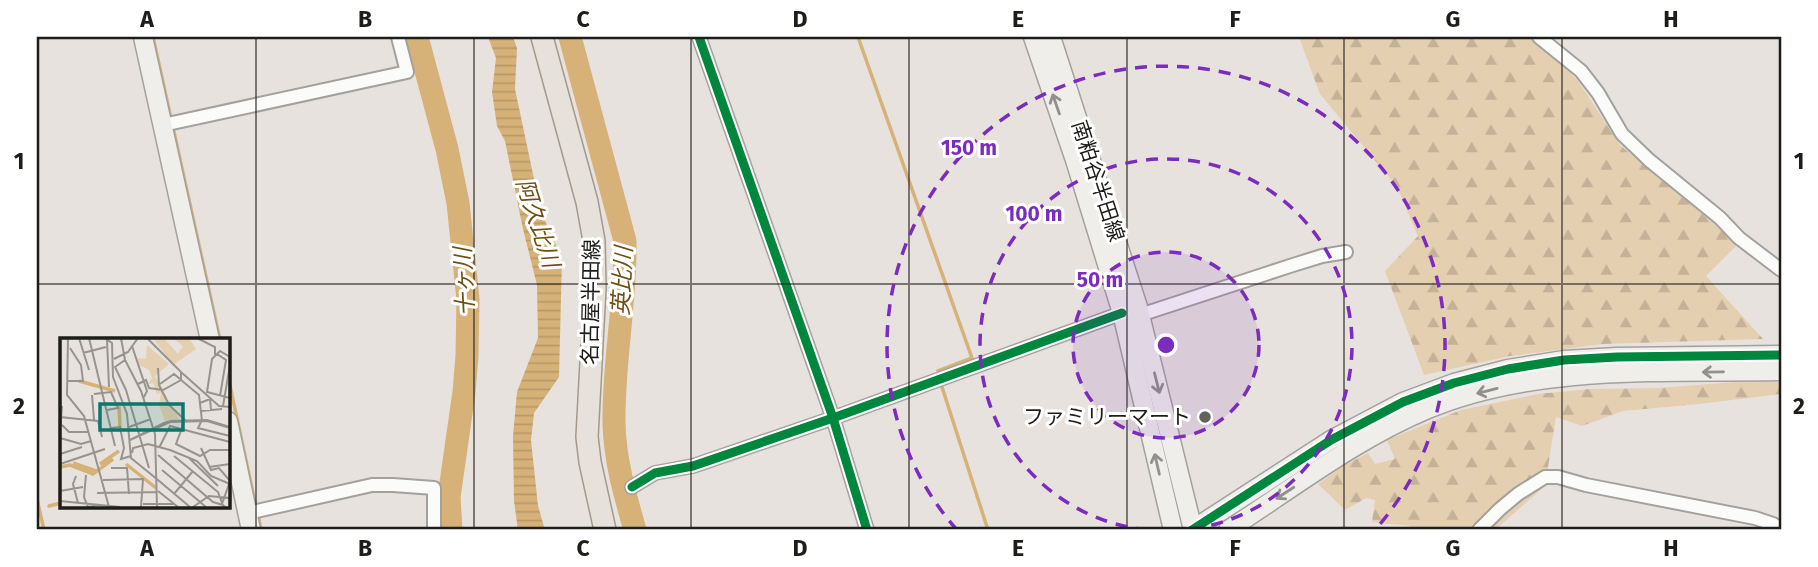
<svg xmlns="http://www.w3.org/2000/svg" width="1818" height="567" font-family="'Fira Sans','Noto Sans JP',sans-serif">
<defs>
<pattern id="forest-firs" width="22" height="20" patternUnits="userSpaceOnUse" patternTransform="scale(1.75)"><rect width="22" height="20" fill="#e5cfb1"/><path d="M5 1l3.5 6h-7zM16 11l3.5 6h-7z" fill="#c4b198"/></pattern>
<pattern id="water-rules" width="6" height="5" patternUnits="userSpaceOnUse" patternTransform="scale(1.75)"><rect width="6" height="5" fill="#d6b279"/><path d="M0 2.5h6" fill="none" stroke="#b79968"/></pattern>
</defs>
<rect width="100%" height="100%" fill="#e7e2dd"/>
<g fill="url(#forest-firs)">
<polygon points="1299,37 1535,37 1578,81 1621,146 1738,244 1706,276 1763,339 1603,344 1510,356 1424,375 1385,271 1418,236 1397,187 1320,94"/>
<polygon points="1736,382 1781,382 1781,394 1699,404 1623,411 1582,426 1556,417 1545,486 1495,530 1410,530 1410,526 1372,522 1375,500 1366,498 1345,510 1318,484 1343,466 1368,453 1375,464 1395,459 1387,440 1461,410 1538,394 1589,389 1658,388"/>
</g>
<polygon fill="url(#water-rules)" points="488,37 513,37 517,48 515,89 541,212 562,258 559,377 534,413 531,440 538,506 545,530 518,530 514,501 513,436 517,392 538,338 537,285 523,229 505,141 497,126 492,92 496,58"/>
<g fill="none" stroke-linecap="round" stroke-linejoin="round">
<g stroke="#d6b279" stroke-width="3.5">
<polyline points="153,37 220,340"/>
<polyline points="858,37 972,358 938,371"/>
<polyline points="228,376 256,507"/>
<polyline points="942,387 988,530"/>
<polyline points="37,499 44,530"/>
<polyline points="49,506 61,503"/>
<polyline points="258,514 261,530"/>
</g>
<g stroke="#d6b279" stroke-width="23">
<polyline points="417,37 447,149 458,203 468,299 467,356 464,392 449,497 451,530"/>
<path d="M570,37L625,241C626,302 613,363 614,424C615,461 625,495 635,530"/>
</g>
<g stroke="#a4a19d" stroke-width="16">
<g id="street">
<polyline points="699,37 833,418 867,530"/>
<polyline points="1539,37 1581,71 1598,93 1622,134 1649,160 1720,218 1739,238 1781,270"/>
<polyline points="163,125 407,72 398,37"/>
<polyline points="1140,315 1293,265 1322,256 1346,252"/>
<polyline points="632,487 655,473 693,466 833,418 1122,313"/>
<polyline points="248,513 372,485 393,485 434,488 434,530"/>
<polyline points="1479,530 1500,509 1518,494 1545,477 1558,477 1586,485 1755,518 1773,524 1781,529"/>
</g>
</g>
<g stroke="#a4a19d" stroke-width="21">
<g id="secondary">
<polyline points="143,37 210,340"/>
<polyline points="1033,37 1075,160 1122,313 1173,530"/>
<polyline points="1051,37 1138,307 1193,530"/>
<polyline points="228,421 251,530"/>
<polyline points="1192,530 1331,440 1403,402 1454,383 1508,369 1564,360 1617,357 1781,355"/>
<path d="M1228,530C1293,488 1356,439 1428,409C1536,364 1666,373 1781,371"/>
</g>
</g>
<g stroke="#a49a8b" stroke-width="24">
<polyline id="primary" points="542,37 587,202 594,241 595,288 587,437 590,462 605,530"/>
</g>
<use href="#street" stroke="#fbfbfa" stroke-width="12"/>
<use href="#secondary" stroke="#f0eeea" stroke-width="18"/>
<use href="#primary" stroke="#e6e1da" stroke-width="21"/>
<g stroke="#fff" stroke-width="13">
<g id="cycleway">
<polyline points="699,37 833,418 867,530"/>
<polyline points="632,487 655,473 693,466 833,418 1122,313"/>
<polyline points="1192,530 1331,440 1403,402 1454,383 1508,369 1564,360 1617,357 1781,355"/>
</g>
</g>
<use href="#cycleway" stroke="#00873e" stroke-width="9"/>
</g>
<defs><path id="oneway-shaft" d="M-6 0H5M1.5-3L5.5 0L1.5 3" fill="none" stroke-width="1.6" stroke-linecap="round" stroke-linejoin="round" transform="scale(1.75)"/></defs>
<g stroke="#92908c">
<use href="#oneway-shaft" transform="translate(1056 104) rotate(-109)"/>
<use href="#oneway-shaft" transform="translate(1713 372) rotate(179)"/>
<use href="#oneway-shaft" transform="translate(1157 383) rotate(76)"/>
<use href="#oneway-shaft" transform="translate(1487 391) rotate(166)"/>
<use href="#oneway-shaft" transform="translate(1157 464) rotate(-103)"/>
<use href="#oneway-shaft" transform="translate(1285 493) rotate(147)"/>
</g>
<path fill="none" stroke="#1f1d19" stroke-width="2" stroke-opacity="0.55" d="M256,37V530M474,37V530M691,37V530M909,37V530M1127,37V530M1344,37V530M1562,37V530M37,284H1781"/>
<circle cx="1166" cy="345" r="93" fill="#7b2cbf" fill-opacity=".12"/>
<g fill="none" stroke="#7b2cbf" stroke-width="3.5" stroke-dasharray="12 9">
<circle cx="1166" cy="345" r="93"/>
<path d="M1148 530A186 186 0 1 1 1184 530"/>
<path d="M957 530A279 279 0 1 1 1375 530"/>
</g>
<circle fill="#65625e" stroke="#fff" stroke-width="2.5" cx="1205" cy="417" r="7"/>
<g text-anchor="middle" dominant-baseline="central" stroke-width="6" stroke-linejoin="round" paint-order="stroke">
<g font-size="21" fill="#1f1d19" stroke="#fff">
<text transform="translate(1098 181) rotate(72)">南粕谷半田線</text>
<text transform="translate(591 302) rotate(-89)">名古屋半田線</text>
</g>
<g font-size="21" fill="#1f1d19" stroke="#fff" text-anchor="end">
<text x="1191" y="417">ファミリーマート</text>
</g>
<g font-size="23" font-style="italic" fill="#704e11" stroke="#fff">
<text transform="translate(538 223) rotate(72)">阿久比川</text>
<text transform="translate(622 281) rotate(-87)">英比川</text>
<text transform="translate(464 282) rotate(-93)">十ヶ川</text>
</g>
</g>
<g transform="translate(60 338)">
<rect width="170" height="170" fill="#e7e2dd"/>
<path d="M93,0H104L118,16L123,8L113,0H129L136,11L113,27ZM87,7L109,26L95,38L120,82L105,83L99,67L101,55L97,56L93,45L88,46L92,40L89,32L79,27L77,20L86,21Z" fill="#e5cfb1"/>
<path fill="none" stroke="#d6b279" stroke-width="3.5" d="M19,43L55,53M59,68L60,90M13,125L36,133M40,126L59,113M66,126L96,150M0,129L10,127L33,136L53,121"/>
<path fill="none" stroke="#97938f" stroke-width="2" d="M8,0L7,57L24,78L49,169M19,0L29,32M29,0L55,108M45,0L52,5L53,39L67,76L71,120L98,142M61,0L65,22L81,53L95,96L97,169M87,0L121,34M137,0L155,9V17M47,2L49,49M72,8L87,53L84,59M23,15L46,9M157,16L166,22L160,58M170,19L160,13L152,21L147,54L170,60M54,21L68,14L78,0M65,22L55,29L66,52M98,30L99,47L109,67L125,82L116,106L140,118L150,112H170M121,34L159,68L170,69M121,42L139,57L142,83M8,43H23L21,27L10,10M78,46L86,42L89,50L103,52L121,42V34M100,46L114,36L120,41M66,52L89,130M34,56L51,54L58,70L47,72M32,57L34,82M140,65L150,61L151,72M163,68L170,27M141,73L162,71M0,79L38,83L42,99M141,84L138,90L170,98M2,87L9,94H29M69,89L91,81M170,89L147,82L111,83L104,85L70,102L110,84L147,83L170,90M51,90L60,89L64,110L61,121L71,118M0,93L2,68M0,100L21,106L31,103M99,110L110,88L170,104M141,110L151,132L159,130L170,143M72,115L73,110L88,106L110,112L137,123L151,138L170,146M0,116L22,109M98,117L153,164L163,167M114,118L158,154L162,165M128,119L158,148M0,126L45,111M149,129L170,126M51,130H67L69,156M102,132L146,169M26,137L24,159L28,169L35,168M16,138L13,146L18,165M43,142L83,141L81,169M98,142L130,169M0,153L23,149M98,153L118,169M37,155L96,154M114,156L133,133M0,163L60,169M83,166H114M133,169L149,158L170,160M165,169L162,166L169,146"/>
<path fill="#0f766e" fill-opacity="0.15" stroke="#0f766e" stroke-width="3.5" d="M40,66H123V92H40Z"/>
<rect width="170" height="170" fill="none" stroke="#1f1d19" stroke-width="3.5"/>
</g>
<circle cx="1166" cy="345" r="10" fill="#7b2cbf" stroke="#fff" stroke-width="3.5"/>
<g font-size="21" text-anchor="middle" font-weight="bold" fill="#7b2cbf" stroke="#fff" stroke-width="6" stroke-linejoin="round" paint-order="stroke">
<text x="969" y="155">150 m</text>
<text x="1034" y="221">100 m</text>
<text x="1100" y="287">50 m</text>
</g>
<rect width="1818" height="567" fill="none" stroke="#ffffff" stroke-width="77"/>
<rect x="38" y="38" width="1742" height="490" fill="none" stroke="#1f1d19" stroke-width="2.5"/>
<g font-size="23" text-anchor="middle" font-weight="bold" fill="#1f1d19">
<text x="147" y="27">A</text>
<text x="365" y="27">B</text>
<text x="583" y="27">C</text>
<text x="800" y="27">D</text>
<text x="1018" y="27">E</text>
<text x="1235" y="27">F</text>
<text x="1453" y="27">G</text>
<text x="1671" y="27">H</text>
<text x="19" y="169">1</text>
<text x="1799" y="169">1</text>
<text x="19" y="414">2</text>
<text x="1799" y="414">2</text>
<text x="147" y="556">A</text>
<text x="365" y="556">B</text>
<text x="583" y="556">C</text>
<text x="800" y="556">D</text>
<text x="1018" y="556">E</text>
<text x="1235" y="556">F</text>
<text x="1453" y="556">G</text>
<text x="1671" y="556">H</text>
</g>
</svg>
